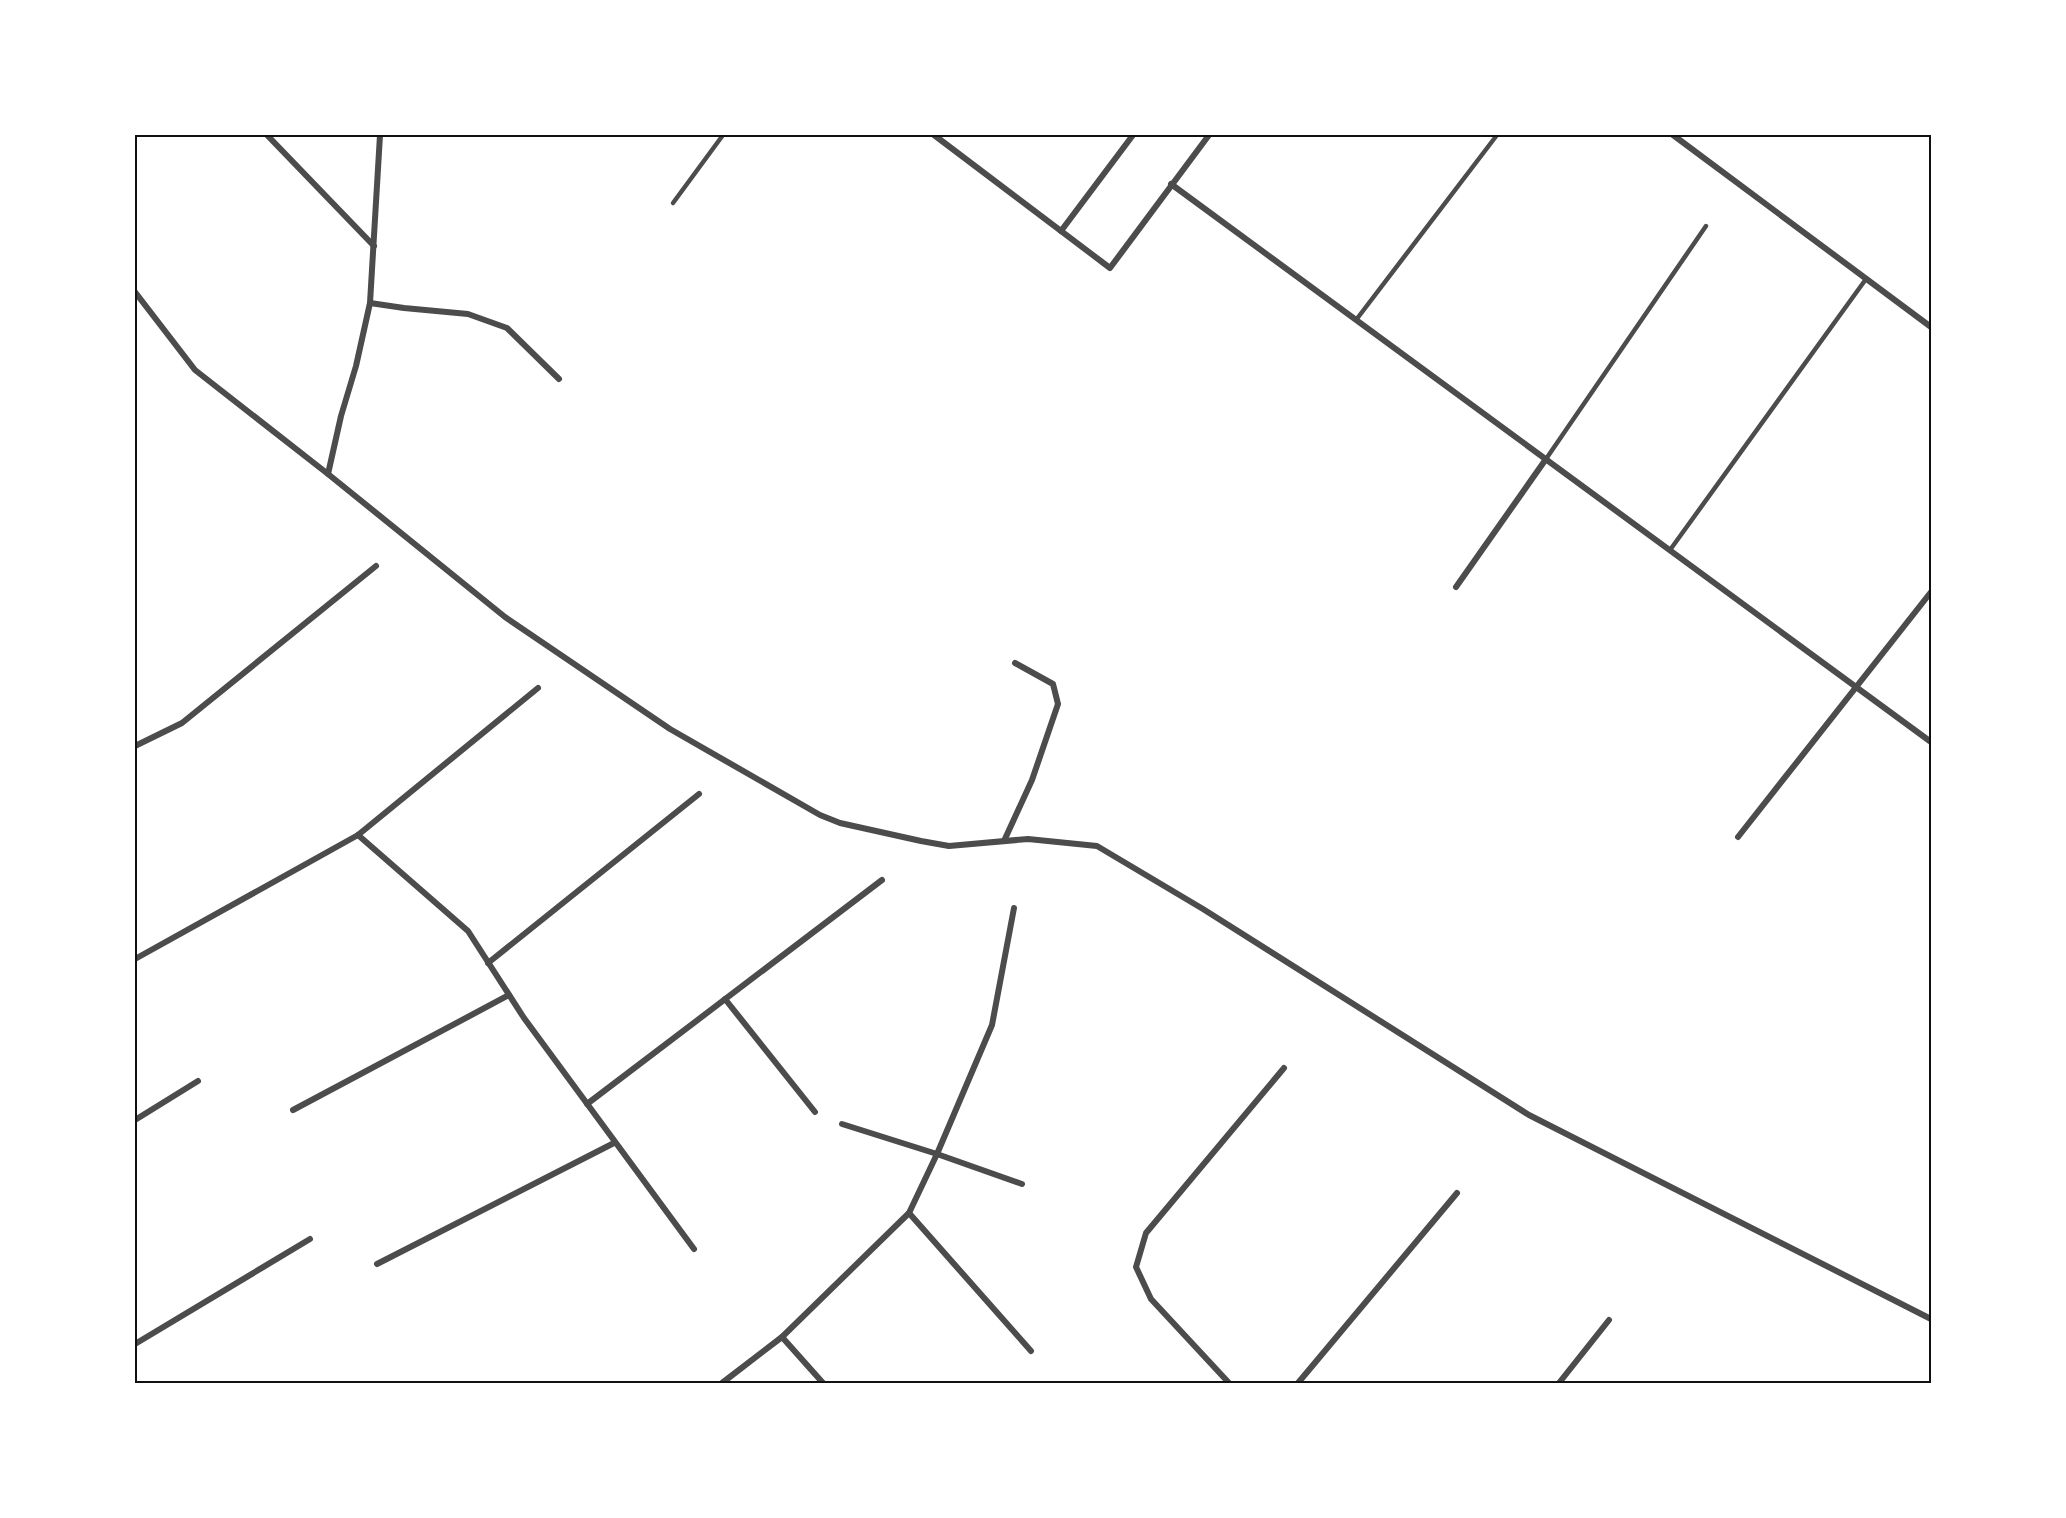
<svg xmlns="http://www.w3.org/2000/svg" width="2066" height="1518" font-family="'Space Grotesk',sans-serif">
<rect width="100%" height="100%" fill="#fff"/>
<g fill="none" stroke-linecap="round" stroke-linejoin="round">
<g stroke="#4c4c4c" stroke-width="4.5">
<polyline points="673,203 723,135"/>
<polyline points="1356,320 1497,135"/>
<polyline points="1546,459 1706,226"/>
<polyline points="1670,550 1866,279"/>
</g>
<g stroke="#4c4c4c" stroke-width="6">
<polyline points="267,135 374,246"/>
<polyline points="380,135 370,303 356,366 341,416 328,474 505,617 670,729 820,815 840,823 921,841 949,846 1028,839 1097,846 1203,909 1529,1115 1931,1319"/>
<polyline points="934,135 1110,268 1209,135"/>
<polyline points="1673,135 1931,327"/>
<polyline points="1171,184 1931,742"/>
<polyline points="1061,231 1133,135"/>
<polyline points="135,292 195,370 328,474"/>
<polyline points="370,303 404,308 468,314 507,328 559,379"/>
<polyline points="1456,587 1546,459"/>
<polyline points="135,746 182,723 376,566"/>
<polyline points="358,835 468,931 524,1018 694,1249"/>
<polyline points="1738,837 1931,592"/>
<polyline points="1004,841 1032,780 1058,704 1053,684 1015,663"/>
<polyline points="135,959 358,835 538,688"/>
<polyline points="488,963 699,794"/>
<polyline points="725,999 815,1112"/>
<polyline points="587,1104 882,880"/>
<polyline points="293,1110 509,995"/>
<polyline points="135,1120 198,1081"/>
<polyline points="842,1124 937,1154 1022,1184"/>
<polyline points="909,1213 1031,1351"/>
<polyline points="377,1264 614,1143"/>
<polyline points="782,1337 823,1383"/>
<polyline points="135,1344 310,1239"/>
<polyline points="722,1383 782,1337 909,1213 937,1154 992,1025 1014,908"/>
<polyline points="1229,1383 1151,1299 1136,1267 1146,1233 1284,1068"/>
<polyline points="1298,1383 1457,1193"/>
<polyline points="1559,1383 1609,1320"/>
</g>
</g>
<rect width="2066" height="1518" fill="none" stroke="#ffffff" stroke-width="273"/>
<rect x="136" y="136" width="1794" height="1246" fill="none" stroke="#111" stroke-width="2"/>
</svg>
